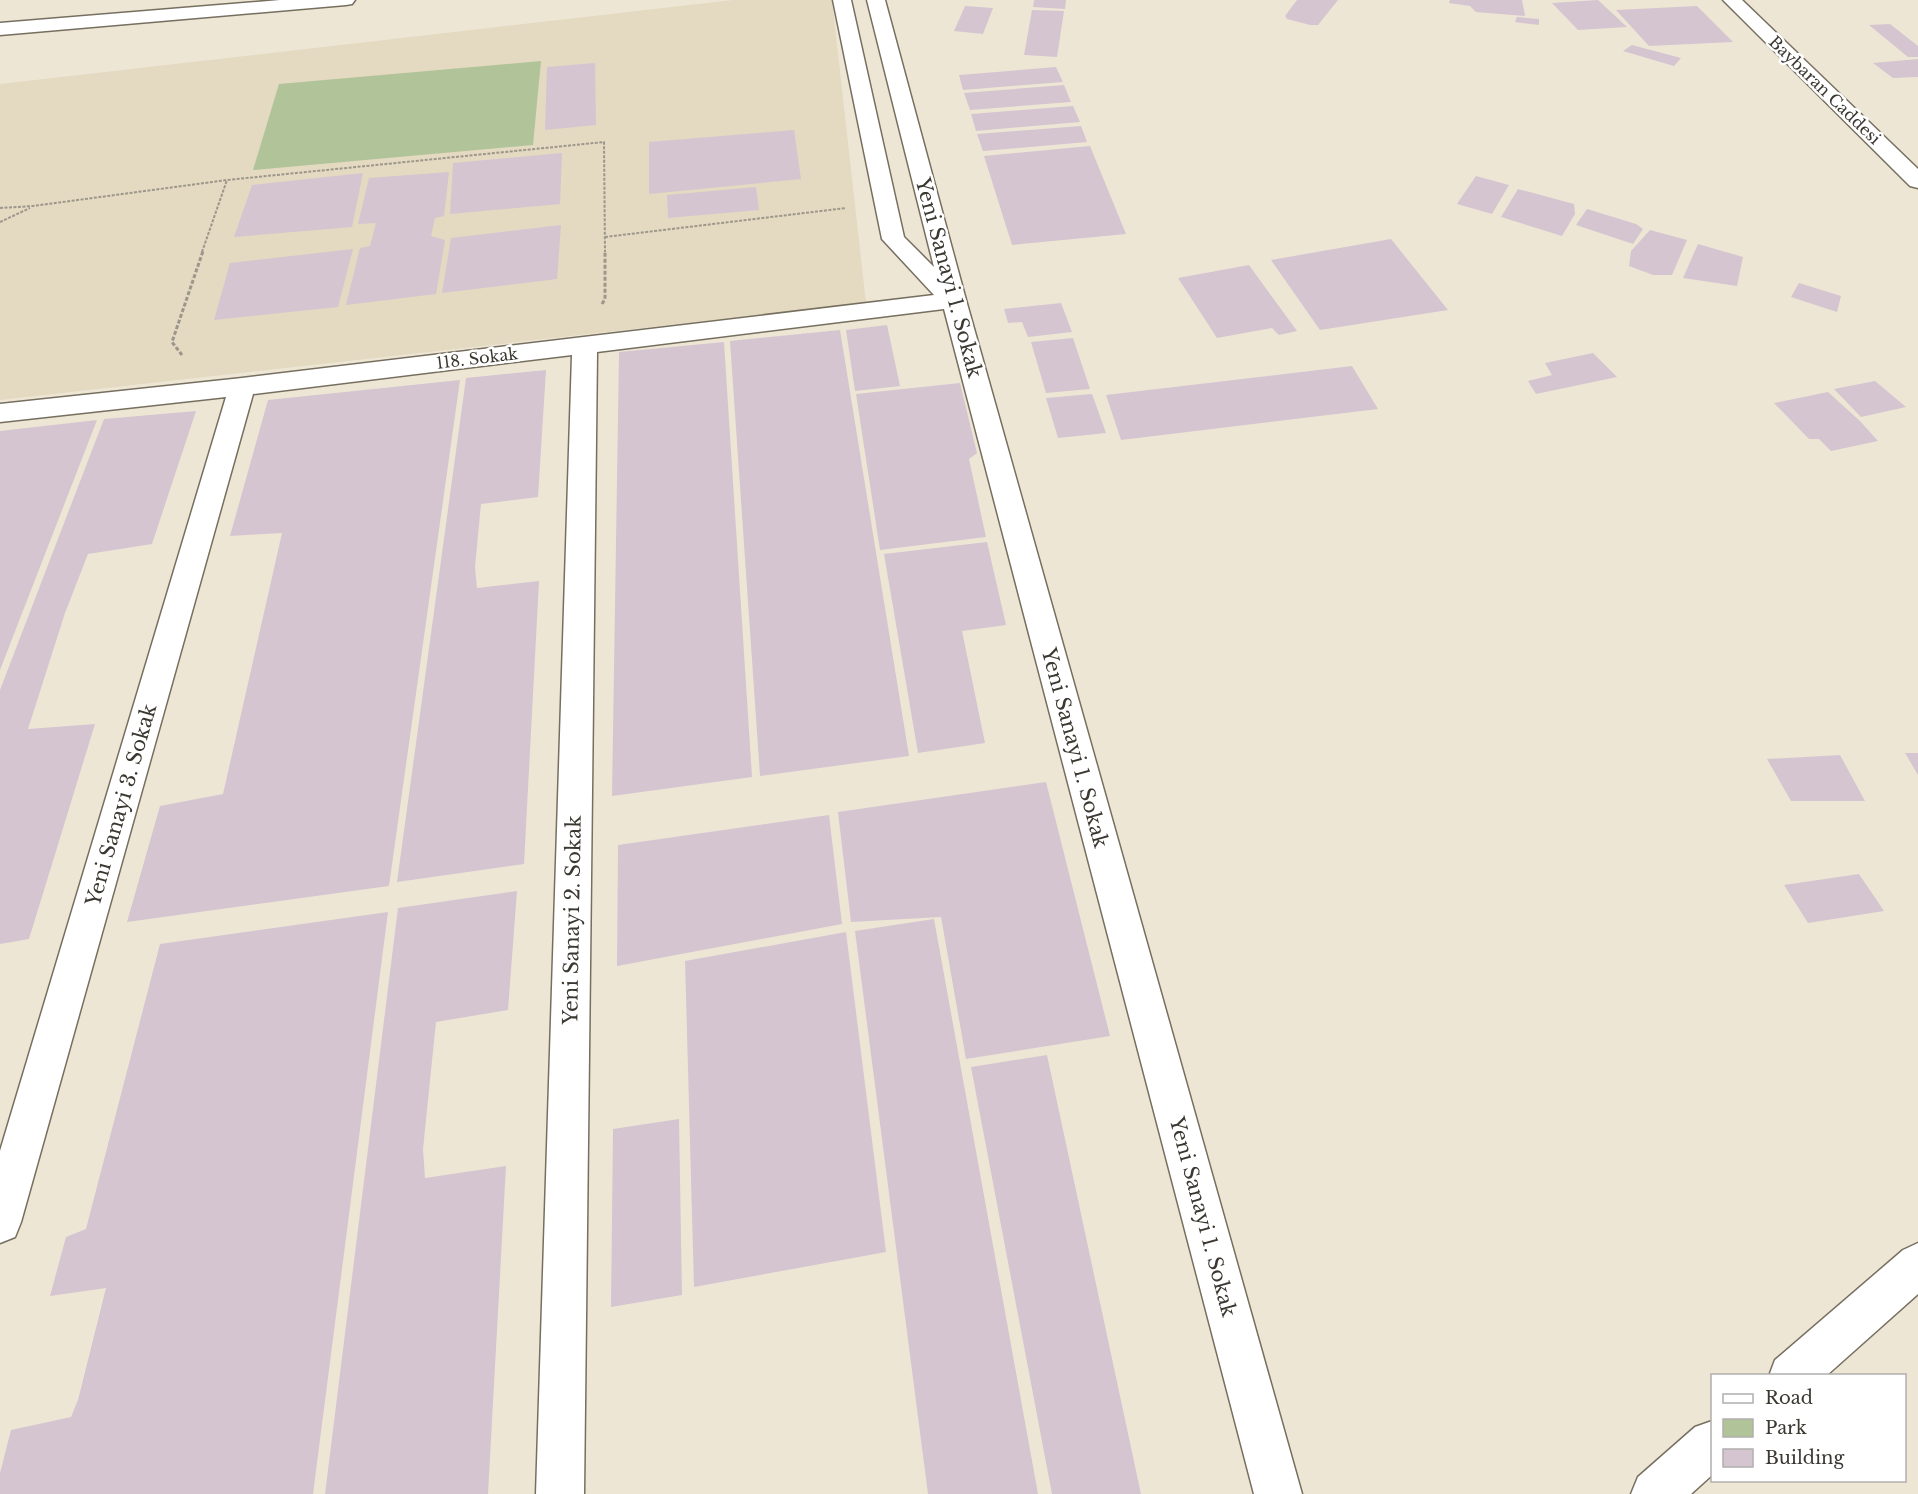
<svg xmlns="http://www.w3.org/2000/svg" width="1918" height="1494" font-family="'Libre Baskerville',serif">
<rect width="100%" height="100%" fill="#eee6d5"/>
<polygon fill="#e4d9c1" points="733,0 832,0 866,303 0,400 0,84"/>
<polygon fill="#b1c398" points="541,61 533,145 253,170 279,84"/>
<g fill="#d5c5d1">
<polygon points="1034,0 1066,0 1065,9 1033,7"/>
<polygon points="1297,0 1338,0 1318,25 1310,25 1287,19 1285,16"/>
<polygon points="1450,0 1522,0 1525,16 1476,12 1470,6 1449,3"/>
<polygon points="1598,0 1627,27 1578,30 1552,3"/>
<polygon points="965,6 993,8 983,34 954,31"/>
<polygon points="1697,6 1733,42 1649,46 1616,10"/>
<polygon points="1032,10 1064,11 1057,57 1024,55"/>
<polygon points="1517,17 1539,19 1539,25 1515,22"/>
<polygon points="1890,24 1918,46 1918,57 1908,57 1869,25"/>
<polygon points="1632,45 1681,58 1674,66 1623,51"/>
<polygon points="1918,59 1918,77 1893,78 1873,63"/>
<polygon points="595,63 596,125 545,130 547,67"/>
<polygon points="1056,67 1063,82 963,90 959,75"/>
<polygon points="1064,85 1071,102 970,110 964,93"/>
<polygon points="1073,106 1080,122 976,131 971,114"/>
<polygon points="1081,126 1087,142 983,151 977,134"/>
<polygon points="794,130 801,179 649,194 649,142"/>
<polygon points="1090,146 1126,234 1012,245 984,156"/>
<polygon points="562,153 560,204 450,214 453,163"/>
<polygon points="449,172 444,216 435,218 431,236 445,240 436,294 346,305 360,248 370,246 376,223 358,224 369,178"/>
<polygon points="363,173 352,227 234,237 252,185"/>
<polygon points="1476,176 1509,185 1492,214 1457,204"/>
<polygon points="756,187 759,210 668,218 667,195"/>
<polygon points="1518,189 1574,204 1575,214 1562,236 1501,217"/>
<polygon points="1587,209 1636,224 1643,229 1633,244 1576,225"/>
<polygon points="561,225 557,279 442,293 451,238"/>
<polygon points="1650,230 1687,240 1672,275 1653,275 1629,266 1631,251"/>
<polygon points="1391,239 1448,310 1320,330 1271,260"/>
<polygon points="1698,244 1743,257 1737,286 1683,278"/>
<polygon points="353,249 338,307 214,320 230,263"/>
<polygon points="1249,265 1297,331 1279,335 1272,328 1217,338 1178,278"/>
<polygon points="1799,283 1841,296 1837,312 1791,297"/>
<polygon points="1061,303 1072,332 1028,337 1022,322 1008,323 1004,309"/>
<polygon points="887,325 900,386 855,391 846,330"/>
<polygon points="840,330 909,756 760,776 730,341"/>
<polygon points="1073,338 1090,389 1046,393 1031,342"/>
<polygon points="724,342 752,777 612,796 619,352"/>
<polygon points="1593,353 1617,377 1536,394 1528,381 1552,375 1545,363"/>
<polygon points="1352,366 1378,409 1121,440 1106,395"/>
<polygon points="546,370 538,497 481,504 475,567 477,588 539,581 524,864 397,882 466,378"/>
<polygon points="460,380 389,886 127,922 160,806 223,794 282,533 230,536 268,400"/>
<polygon points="1875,381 1906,407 1861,417 1834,389"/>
<polygon points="960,383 977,453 969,459 986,537 880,550 856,394"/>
<polygon points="1828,392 1860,421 1878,441 1831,451 1819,439 1809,439 1774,403"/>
<polygon points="1092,394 1106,433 1058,438 1046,398"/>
<polygon points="196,411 152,544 88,554 65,613 28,729 95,724 29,939 0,944 0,690 104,419"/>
<polygon points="97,420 0,670 0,431"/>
<polygon points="987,542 1006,625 962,631 985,743 918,753 884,554"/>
<polygon points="1905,753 1918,753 1918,775"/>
<polygon points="1840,755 1865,801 1791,801 1767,759"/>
<polygon points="1046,782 1110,1036 966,1059 941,917 851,922 838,812"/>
<polygon points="829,815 842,924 617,966 618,845"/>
<polygon points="1859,874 1884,911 1808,923 1784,885"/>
<polygon points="517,891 508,1010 436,1022 423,1149 425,1178 506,1166 488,1494 325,1494 398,908"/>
<polygon points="388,912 313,1494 0,1494 0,1473 11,1430 71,1417 78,1400 106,1288 50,1296 66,1237 86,1229 160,944"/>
<polygon points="934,919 1038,1494 928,1494 855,931"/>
<polygon points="846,932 886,1252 694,1287 685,961"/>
<polygon points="1047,1055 1141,1494 1052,1494 971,1067"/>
<polygon points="679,1119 682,1295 611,1307 613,1129"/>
</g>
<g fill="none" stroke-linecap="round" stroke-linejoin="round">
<g stroke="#766f60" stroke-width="3">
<g id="minor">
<polygon points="833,0 851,0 904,237 934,267 867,0 885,0 966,300 1302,1494 1254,1494 944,309 597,352 584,1494 536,1494 572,355 253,394 21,1222 15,1237 0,1243 0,1151 226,397 0,422 0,404 242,378 934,295 882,239"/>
<polygon points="1723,0 1742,0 1918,169 1918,188 1910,186"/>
</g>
</g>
<g stroke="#766f60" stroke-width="3">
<g id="tertiary">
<polygon points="1918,1243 1918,1294 1826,1376 1769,1376 1775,1360 1903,1250"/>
<polygon points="1712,1421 1712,1475 1691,1494 1631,1494 1638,1477 1695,1427"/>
</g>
</g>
<g stroke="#766f60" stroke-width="3">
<polygon id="trunk" points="280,0 355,0 352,4 346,5 0,35 0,23"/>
</g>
<g stroke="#9d978b" stroke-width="2" stroke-dasharray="3 1.5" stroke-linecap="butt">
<polyline points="0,208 33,206 227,180 604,142 605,252"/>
<polyline points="0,222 30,208"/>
<polyline points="605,237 846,208"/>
<polyline points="202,252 227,180"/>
</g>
<g stroke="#9d978b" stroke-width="3" stroke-dasharray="4 2" stroke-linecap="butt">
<polyline points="602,304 605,299 605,251"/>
<polyline points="182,355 172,342 203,251"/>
</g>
<use href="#minor" fill="#fff" fill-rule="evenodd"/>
<use href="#tertiary" fill="#fff" fill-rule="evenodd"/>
<use href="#trunk" fill="#fff" fill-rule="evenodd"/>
</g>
<g text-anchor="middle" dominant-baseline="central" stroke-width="5" stroke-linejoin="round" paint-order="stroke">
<g font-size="16" fill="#3b3831" stroke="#fff">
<text transform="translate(1825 90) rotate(44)">Baybaran Caddesi</text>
<text transform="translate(477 358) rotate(-7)">118. Sokak</text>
</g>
<g font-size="20" fill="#3b3831" stroke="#fff">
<text transform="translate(949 278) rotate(75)">Yeni Sanayi 1. Sokak</text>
<text transform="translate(1075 748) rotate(75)">Yeni Sanayi 1. Sokak</text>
<text transform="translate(121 805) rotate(-74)">Yeni Sanayi 3. Sokak</text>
<text transform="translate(572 920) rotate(-89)">Yeni Sanayi 2. Sokak</text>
<text transform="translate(1203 1217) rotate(75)">Yeni Sanayi 1. Sokak</text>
</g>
</g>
<rect x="1711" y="1374" width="195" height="108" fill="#ffffff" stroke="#b1afad" stroke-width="1.5"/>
<rect x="1723" y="1394" width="30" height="9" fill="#ffffff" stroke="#b1afad" stroke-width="1.5"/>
<text x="1765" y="1404" font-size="18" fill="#3b3831">Road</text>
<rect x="1723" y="1419" width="30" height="18" fill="#b1c398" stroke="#b1afad" stroke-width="1.5"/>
<text x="1765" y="1434" font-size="18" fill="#3b3831">Park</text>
<rect x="1723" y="1449" width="30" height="18" fill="#d5c5d1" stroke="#b1afad" stroke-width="1.5"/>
<text x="1765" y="1464" font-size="18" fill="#3b3831">Building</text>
</svg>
